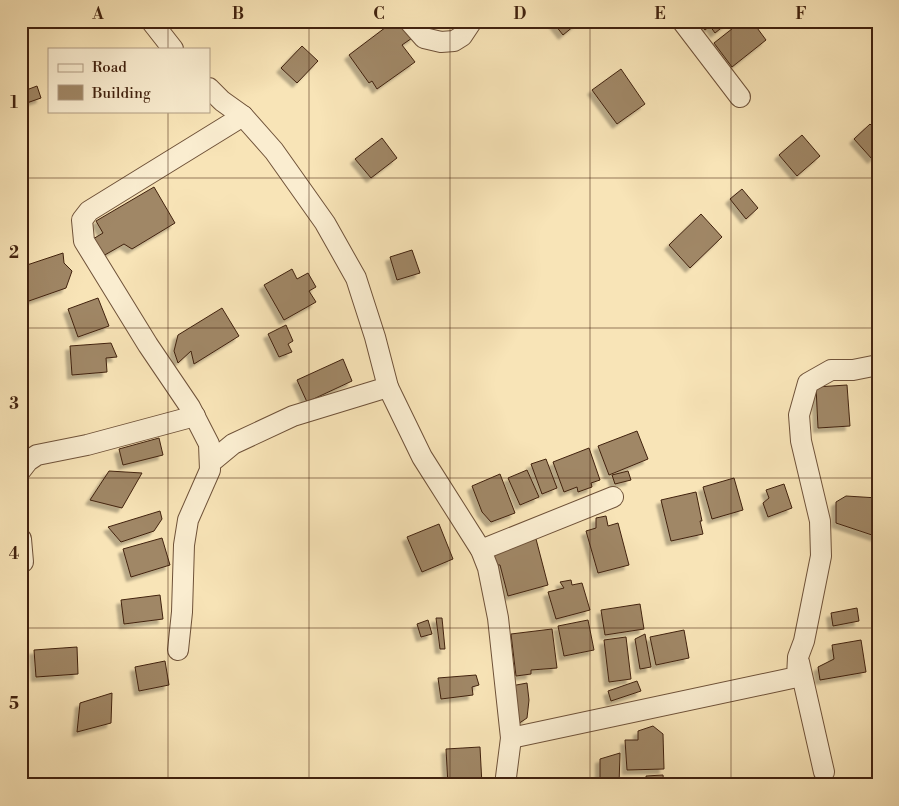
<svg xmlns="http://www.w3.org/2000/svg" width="899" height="806" font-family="'Libre Bodoni',serif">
<defs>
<filter id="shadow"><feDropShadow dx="-4.5" dy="4.5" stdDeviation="1" flood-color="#0004"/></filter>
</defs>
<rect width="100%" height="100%" fill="#f8e4b7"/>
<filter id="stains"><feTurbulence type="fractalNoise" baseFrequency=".004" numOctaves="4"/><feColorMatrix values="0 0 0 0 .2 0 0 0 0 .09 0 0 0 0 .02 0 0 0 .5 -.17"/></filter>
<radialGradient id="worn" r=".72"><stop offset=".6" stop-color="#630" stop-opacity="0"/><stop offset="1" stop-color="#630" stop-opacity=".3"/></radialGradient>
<g fill="#a08766" stroke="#41220f" filter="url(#shadow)">
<polygon points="394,21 404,21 415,36 402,45 415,62 377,89 372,81 369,83 349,55"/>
<polygon points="552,21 580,21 563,35"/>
<polygon points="698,21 730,21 715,33 710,26 705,30"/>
<polygon points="742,21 752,21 766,40 732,67 714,43"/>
<polygon points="302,46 318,61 297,83 281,68"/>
<polygon points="621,69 645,104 617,124 592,90"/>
<polygon points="37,86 41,98 21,105 21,92"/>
<polygon points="870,124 878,132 878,154 872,159 854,139"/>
<polygon points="802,135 820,156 797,176 779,155"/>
<polygon points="382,138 397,158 371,178 355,159"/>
<polygon points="154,187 175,223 132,249 124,244 103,256 93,239 103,233 96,221"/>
<polygon points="742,189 758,208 746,219 730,199"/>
<polygon points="701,214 722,237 690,268 669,245"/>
<polygon points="412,250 420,273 397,280 390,257"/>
<polygon points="63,253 64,263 72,271 66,288 26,302 21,287 21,267"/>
<polygon points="292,269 297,279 308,273 316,287 309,291 316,302 284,320 264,285"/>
<polygon points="98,298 109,326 78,337 68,309"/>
<polygon points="222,308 239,336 194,364 191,351 178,363 174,351 178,335"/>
<polygon points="286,325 293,341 288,344 292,352 279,357 268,334"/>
<polygon points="111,343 117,357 106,358 107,372 72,375 70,346"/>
<polygon points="343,359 352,381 307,402 297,380"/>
<polygon points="847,385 850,426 818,428 816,387"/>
<polygon points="637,431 648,459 609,475 598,446"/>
<polygon points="159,438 163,455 123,465 119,449"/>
<polygon points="589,448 600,480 591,483 592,487 578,492 577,487 564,492 553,462"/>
<polygon points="546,459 557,488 542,494 531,464"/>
<polygon points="527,470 539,497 520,505 508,478"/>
<polygon points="109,471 142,473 122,508 90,500"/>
<polygon points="628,471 631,480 615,484 612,475"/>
<polygon points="500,474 515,513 491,522 482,512 472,486"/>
<polygon points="734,478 743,510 712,519 703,487"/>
<polygon points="784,484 792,508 768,517 763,503 769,498 766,490"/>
<polygon points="696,492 702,521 700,521 703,534 671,541 661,500"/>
<polygon points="846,496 878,498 878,537 836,523 836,502"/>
<polygon points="160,511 162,519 154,531 121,542 108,527"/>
<polygon points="606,516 608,526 618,523 629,565 598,573 586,531 596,528 596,518"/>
<polygon points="439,524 453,559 422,572 407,537"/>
<polygon points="162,538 170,565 131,577 123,549"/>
<polygon points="536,539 548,585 508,596 500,565 492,565 489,551"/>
<polygon points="571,580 572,585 582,583 590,610 556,619 548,592 564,588 560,582"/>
<polygon points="160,595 163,619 124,624 121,600"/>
<polygon points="640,604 644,629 605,635 601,610"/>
<polygon points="857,608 859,621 833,626 831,613"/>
<polygon points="436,618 442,618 445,649 440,649"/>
<polygon points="428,620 432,634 421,637 417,624"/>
<polygon points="588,620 594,650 564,656 558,626"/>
<polygon points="552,629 557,668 531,670 531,674 516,676 511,634"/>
<polygon points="684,630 689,658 656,665 650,637"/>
<polygon points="645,634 651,667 640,669 635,639"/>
<polygon points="626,637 631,679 609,682 604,640"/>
<polygon points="861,640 866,672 820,680 818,667 834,659 832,645"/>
<polygon points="77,647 78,674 36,677 34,650"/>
<polygon points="165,661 169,685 139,691 135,667"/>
<polygon points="476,675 479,685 472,687 473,695 441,699 438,678"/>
<polygon points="637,681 641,691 611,701 608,691"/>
<polygon points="527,683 529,700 527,718 518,724 511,686"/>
<polygon points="112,693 111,723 77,732 80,703"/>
<polygon points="653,726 663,734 664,769 627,770 625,740 638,740 638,731"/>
<polygon points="480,747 482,785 448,785 446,749"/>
<polygon points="620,753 619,785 600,785 600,759"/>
<polygon points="663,775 664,785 647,785 646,776"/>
<polygon points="878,780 878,785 854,785"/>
</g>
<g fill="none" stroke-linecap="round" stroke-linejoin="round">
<g stroke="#6f5239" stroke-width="22">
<g id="minor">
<polyline points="151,21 173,49"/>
<polyline points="409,21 424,38 441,42 454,41 462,36 472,21"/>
<polyline points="682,21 740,97"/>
<polyline points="209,88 222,101 243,116 274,151 325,223 356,278 375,337 388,387 422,457 481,550 488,568 498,618 511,738 505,785"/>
<polyline points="210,463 233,444 293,416 388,387"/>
<polyline points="21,470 28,461 37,455 87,445 195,416"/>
<polyline points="21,539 23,562"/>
<polyline points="481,550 613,497"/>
<polyline points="178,650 182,612 184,545 188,520 210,470 209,444 190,407 148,345 84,241 82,220 89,211 243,116"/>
<polyline points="799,662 824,772"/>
<polyline points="511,738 797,677 798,657 804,641 821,556 820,521 801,441 799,415 808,383 831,370 853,370 878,365"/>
</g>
</g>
<use href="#minor" stroke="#faedd0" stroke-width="20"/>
</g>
<path fill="none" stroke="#41220f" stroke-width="1" stroke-opacity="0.55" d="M168,21V49M309,21V785M450,21V785M590,21V785M731,21V785M168,111V785M21,178H878M21,328H878M21,478H878M21,628H878"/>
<rect width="899" height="806" fill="none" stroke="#f8e4b7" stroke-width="55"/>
<rect x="48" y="48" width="162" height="65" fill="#faedd0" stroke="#b09c83"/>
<rect x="58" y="64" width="25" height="8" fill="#faedd0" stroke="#b09c83"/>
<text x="92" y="72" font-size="15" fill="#41220f">Road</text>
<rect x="58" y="85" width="25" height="15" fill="#a08766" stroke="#b09c83"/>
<text x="92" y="98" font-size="15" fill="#41220f">Building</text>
<rect x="28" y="28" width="844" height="750" fill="none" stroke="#41220f" stroke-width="2"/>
<g font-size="16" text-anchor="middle" font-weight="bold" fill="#41220f">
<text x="98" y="19">A</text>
<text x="238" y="19">B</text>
<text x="379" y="19">C</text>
<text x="520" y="19">D</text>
<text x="660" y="19">E</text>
<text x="801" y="19">F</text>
<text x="14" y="108">1</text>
<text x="14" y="258">2</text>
<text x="14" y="409">3</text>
<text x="14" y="559">4</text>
<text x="14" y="709">5</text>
</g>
<rect width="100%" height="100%" filter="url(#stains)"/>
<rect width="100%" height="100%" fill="url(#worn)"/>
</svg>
